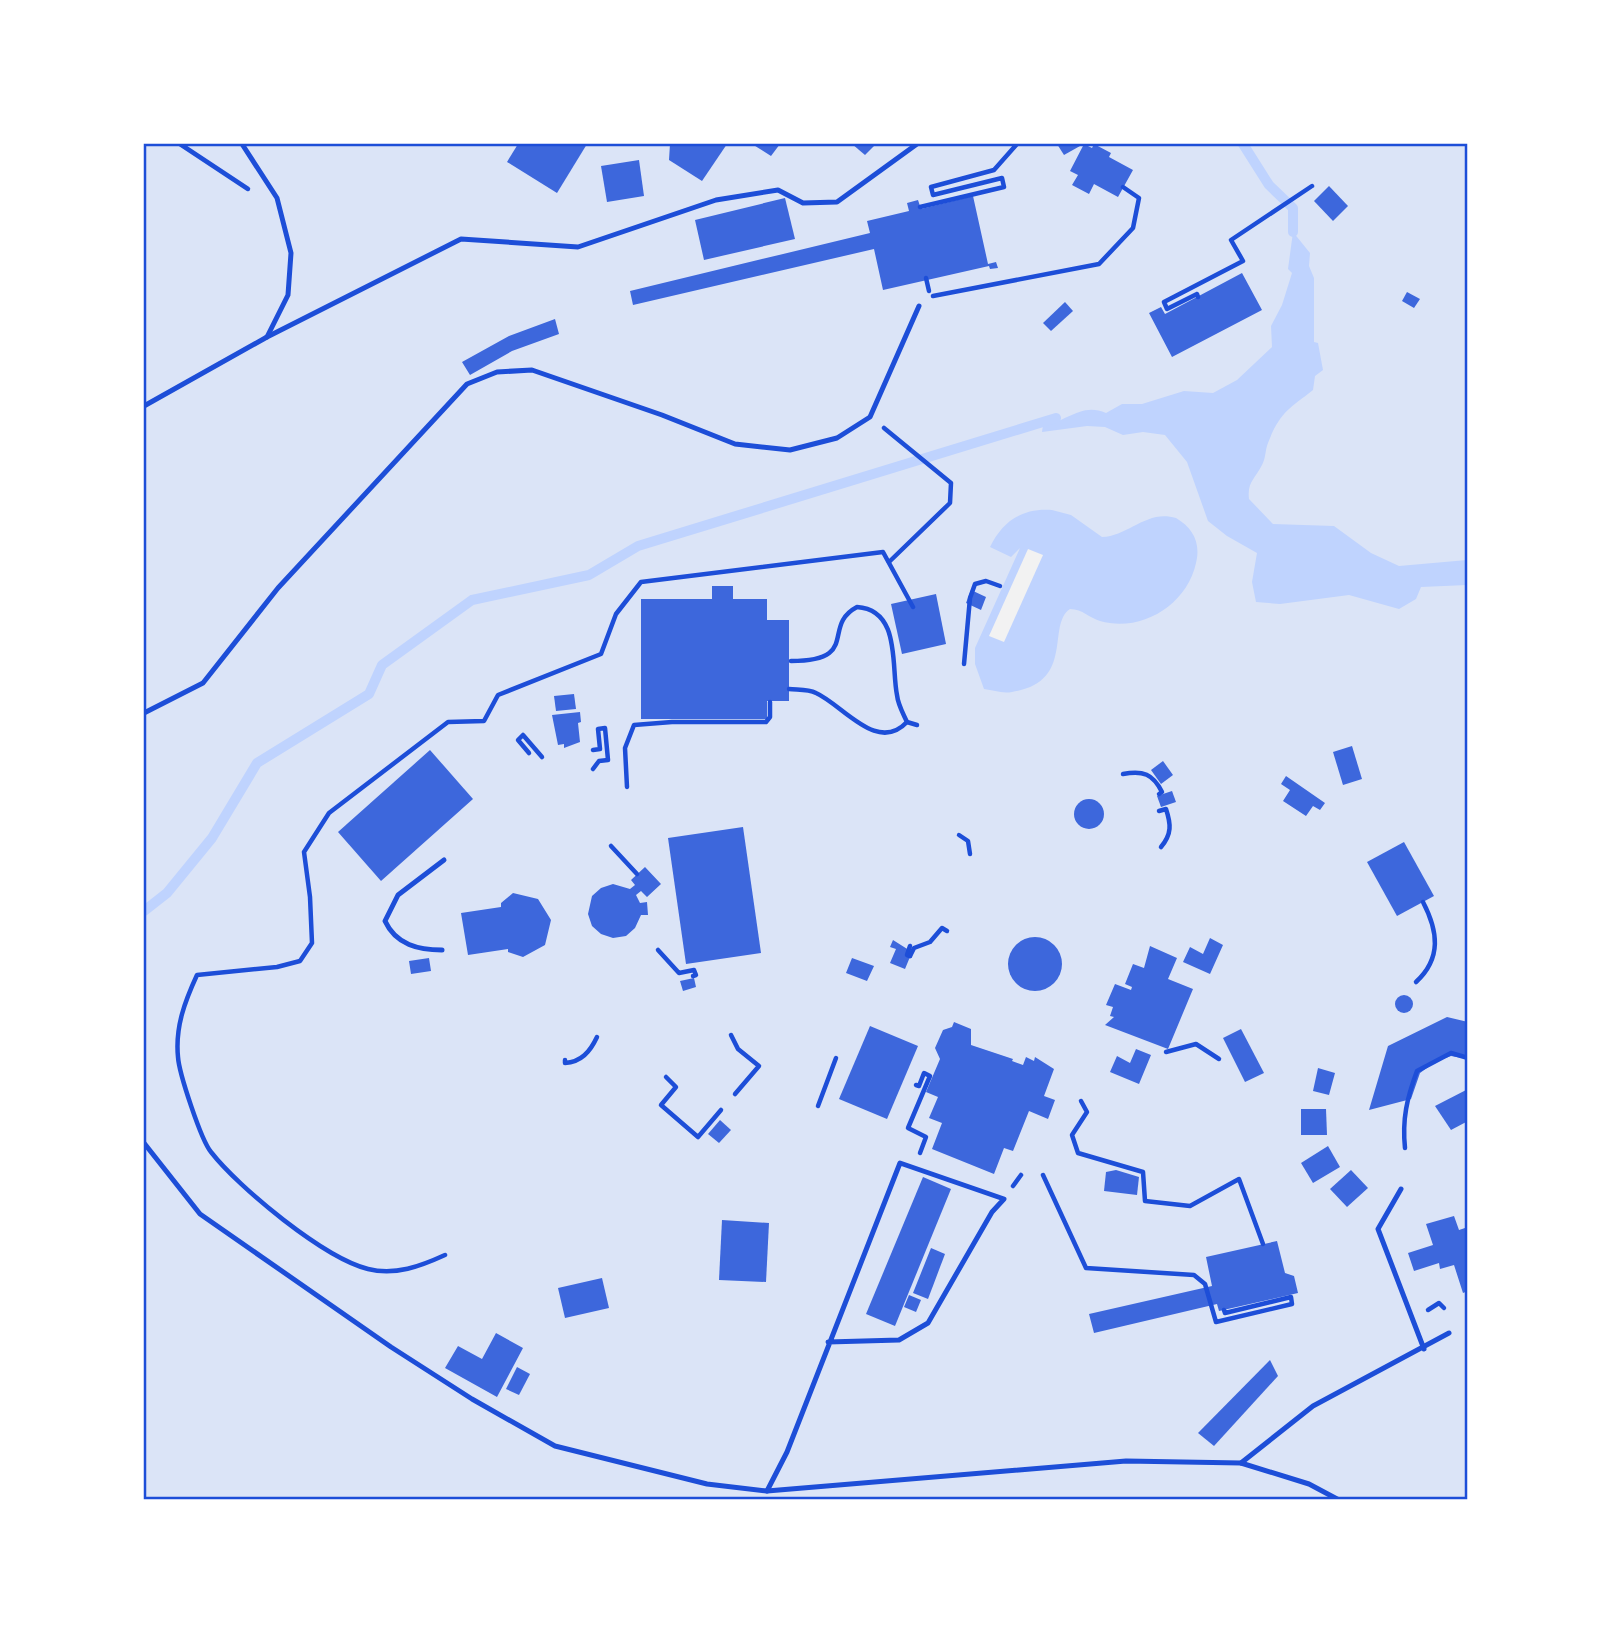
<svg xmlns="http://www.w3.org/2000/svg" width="1611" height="1643" font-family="Rubik,sans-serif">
<rect width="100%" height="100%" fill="#f2f2f2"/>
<polygon fill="#dbe4f7" points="144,144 1467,144 1467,1499 144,1500"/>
<g fill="#bfd3fe">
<path d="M1293,232L1310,253L1309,266L1314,278V342L1318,343L1323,370L1315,376L1313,390C1289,409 1280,412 1268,443C1265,450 1266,458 1262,465C1255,479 1247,482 1249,499L1273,524L1334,526L1371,553L1399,566L1467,560V585L1421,587L1416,599L1399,609L1349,595L1280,604L1256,602L1252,582L1257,553L1227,536L1208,521L1187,462L1165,435L1143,432L1123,435L1105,427L1087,426L1042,432L1043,425C1066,423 1081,402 1106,413L1122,404H1142L1184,391L1213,393L1237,380L1272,347L1271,326L1282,305L1292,273L1288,269Z"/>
<path d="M1052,510L1071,515L1102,537C1129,536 1147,509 1176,518C1193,528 1201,543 1196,563C1187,605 1141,633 1100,621C1089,618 1083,609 1070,609C1046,625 1076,682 1012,692C1002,694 994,690 984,689L975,664V648L1020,548L1011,557L990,547C1003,521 1022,508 1052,510Z"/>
</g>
<polygon fill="#f2f2f2" points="1028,549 1043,555 1004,642 989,636"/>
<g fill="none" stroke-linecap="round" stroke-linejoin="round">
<g stroke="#bfd3fe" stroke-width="10">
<polyline points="1243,144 1269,185 1293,208 1293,232"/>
<polyline points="144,911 167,893 212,838 257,763 369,694 382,665 472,600 589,575 638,546 1056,418"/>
</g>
</g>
<g fill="#3d67dc">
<polygon points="518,144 587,144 557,193 507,162"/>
<polygon points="670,144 727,144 702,181 669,160"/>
<polygon points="752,144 780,144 771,156"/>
<polygon points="852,144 876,144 865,155"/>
<polygon points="1057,144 1078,144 1080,146 1064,155"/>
<polygon points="1084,144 1092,148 1094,144 1111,153 1109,157 1133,170 1118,197 1094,184 1089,194 1072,185 1078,175 1070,171"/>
<polygon points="639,160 644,196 607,202 601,166"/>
<polygon points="1329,186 1348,206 1333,221 1314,201"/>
<polygon points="973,196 988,264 996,262 998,268 990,269 989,266 883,290 874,249 633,305 630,291 870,233 867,221 909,211 907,203 918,200 921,209"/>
<polygon points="785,198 795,239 704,260 695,220"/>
<polygon points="1242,273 1262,310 1172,357 1149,313 1161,307 1165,314"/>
<polygon points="1407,292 1420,299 1414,308 1402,301"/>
<polygon points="1065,302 1073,311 1051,331 1043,323"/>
<polygon points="555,319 559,334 512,351 470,375 462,362 509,336"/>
<polygon points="712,586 733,586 733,599 767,599 767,620 789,620 789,701 767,701 767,719 641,719 641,599 712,599"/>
<polygon points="971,590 986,597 981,610 966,603"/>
<polygon points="936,594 946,644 902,654 891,604"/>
<polygon points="574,694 576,709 556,711 554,696"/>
<polygon points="580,712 581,722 578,723 580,742 564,748 564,744 558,745 552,715"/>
<polygon points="1352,746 1362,779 1343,785 1333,752"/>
<polygon points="430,750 473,799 381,881 338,832"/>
<polygon points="1163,761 1173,775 1161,784 1151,770"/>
<polygon points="1286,776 1325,803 1320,810 1313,806 1306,816 1283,801 1290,790 1281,784"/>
<polygon points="1172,791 1176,802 1161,807 1157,796"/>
<circle cx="1089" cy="814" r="15"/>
<polygon points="743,827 761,953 686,964 668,838"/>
<polygon points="1404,842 1434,896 1397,916 1367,862"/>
<polygon points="645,867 661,884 647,897 641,891 636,895 640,903 647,902 648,915 641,915 635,928 626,936 613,938 601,934 592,926 588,914 592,896 601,888 613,884 630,889 635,885 631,880"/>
<polygon points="513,893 538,899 551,920 545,945 523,957 508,952 508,949 468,955 461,913 501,907 501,903"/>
<circle cx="1035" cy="964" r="27"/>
<polygon points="1210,938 1223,945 1210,974 1183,962 1190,947 1203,954"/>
<polygon points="893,940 912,952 905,969 890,963 896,949 890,947"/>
<polygon points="1150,946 1177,958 1168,979 1193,989 1168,1049 1105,1025 1114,1017 1110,1016 1113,1007 1106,1005 1115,984 1131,990 1132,987 1125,984 1133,964 1144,968"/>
<polygon points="429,958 431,971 411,974 409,961"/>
<polygon points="852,958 874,966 867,981 846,973"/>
<polygon points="694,978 696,987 683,991 680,981"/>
<circle cx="1404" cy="1004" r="9"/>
<polygon points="1447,1017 1468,1022 1468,1059 1451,1056 1435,1062 1420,1073 1411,1099 1369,1110 1388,1046"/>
<polygon points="954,1022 971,1029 971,1045 1013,1059 1012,1061 1023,1065 1026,1057 1034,1061 1035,1057 1054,1069 1044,1096 1055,1100 1048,1119 1029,1111 1013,1151 1004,1148 994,1174 932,1149 942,1123 929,1118 938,1097 926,1092 940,1059 935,1048 943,1030 952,1027"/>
<polygon points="870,1026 918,1046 887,1119 839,1099"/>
<polygon points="1241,1029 1264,1073 1245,1082 1223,1038"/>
<polygon points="1136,1049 1151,1055 1139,1084 1110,1072 1117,1056 1130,1063"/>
<polygon points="1318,1068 1335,1073 1329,1095 1313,1091"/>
<polygon points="1468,1089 1468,1121 1451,1130 1435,1106"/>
<polygon points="1301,1109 1326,1109 1327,1135 1301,1135"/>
<polygon points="720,1120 731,1130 719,1143 708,1134"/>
<polygon points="1328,1146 1340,1167 1313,1183 1301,1163"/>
<polygon points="1116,1170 1139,1177 1137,1195 1104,1191 1106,1172"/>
<polygon points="1351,1170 1368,1188 1347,1207 1330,1189"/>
<polygon points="923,1177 951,1189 895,1326 866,1314"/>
<polygon points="1454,1216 1459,1230 1468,1227 1468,1291 1463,1293 1454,1265 1440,1269 1439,1263 1414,1271 1408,1253 1433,1245 1426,1224"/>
<polygon points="722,1220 769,1223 766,1282 719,1280"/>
<polygon points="1277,1241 1285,1273 1294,1276 1298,1293 1219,1311 1217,1304 1094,1333 1089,1314 1212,1286 1206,1257"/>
<polygon points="931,1248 945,1254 928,1299 913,1293"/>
<polygon points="602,1278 609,1308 565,1318 558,1288"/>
<polygon points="909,1295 921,1300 916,1312 904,1307"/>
<polygon points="496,1333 523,1348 497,1397 445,1368 458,1346 482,1359"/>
<polygon points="1270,1360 1278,1376 1214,1446 1198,1433"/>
<polygon points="517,1367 530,1374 519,1395 506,1389"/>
</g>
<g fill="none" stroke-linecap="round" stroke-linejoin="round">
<g stroke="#1d4ed8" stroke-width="4.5">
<polyline points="180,144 248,189"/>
<polyline points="920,207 1004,187 1002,178 933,195 931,187 994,170 1017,144"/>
<polyline points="926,278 929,291"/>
<polyline points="933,296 1099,264 1133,228 1139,198 1123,187"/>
<polyline points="1198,297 1197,294 1167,309 1164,302 1243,261 1231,240 1312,186"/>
<polyline points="884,428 951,483 950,503 889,562"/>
<path d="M791,661C861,661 821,626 857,607C901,610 891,666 897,695C898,705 903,713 907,722L917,725"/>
<polyline points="964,664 970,598 975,584 986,581 1000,586"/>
<path d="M789,689C798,690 808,689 816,693C843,705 877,754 907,722"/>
<polyline points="593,750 600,749 598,729 605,728 608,760 599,761 593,769"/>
<polyline points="529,753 518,740 523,735 542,757"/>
<path d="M1123,774C1143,770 1153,774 1162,792L1159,794"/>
<polyline points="627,787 625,748 634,725 672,722 766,722 770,717 770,702"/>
<path d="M1159,811L1166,809C1171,824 1172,834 1161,847"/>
<polyline points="959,835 968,841 970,854"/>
<polyline points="611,846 637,874"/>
<polyline points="910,946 907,955 910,956"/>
<polyline points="658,950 679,973 694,970 696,975 693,976"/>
<polyline points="910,956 914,948 930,942 942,928 947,931"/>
<path d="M1416,982C1442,958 1438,931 1423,902"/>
<polyline points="731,1035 738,1049 759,1066 735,1094"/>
<polyline points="1166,1052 1196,1044 1219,1059"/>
<path d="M565,1060V1063C581,1062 590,1052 597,1037"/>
<polyline points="666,1077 676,1087 661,1105 698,1137 721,1110"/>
<polyline points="916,1085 919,1086 924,1073 930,1076 908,1128 926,1137 920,1153"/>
<polyline points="1081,1101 1087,1112 1072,1135 1078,1153 1143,1172 1145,1201 1190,1206 1239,1179 1263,1244"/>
<polyline points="818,1106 836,1058"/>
<path d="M1405,1148C1402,1119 1407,1098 1417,1071L1451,1053L1468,1058"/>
<polyline points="1043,1175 1086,1268 1194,1275 1205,1284 1216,1322 1292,1304 1291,1297 1225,1313 1224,1310"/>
<polyline points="1013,1186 1021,1175"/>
<path d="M445,1255C421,1266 395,1276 368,1269C324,1258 239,1188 211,1152C201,1140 179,1073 178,1057C175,1027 185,1001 197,975L277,967L300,961L312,943L310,897L304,852L329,813L448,722L484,721L498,695L601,654L616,614L641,582L883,552L913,607"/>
<polyline points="1428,1310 1439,1303 1444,1308"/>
</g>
<g stroke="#1d4ed8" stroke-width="5">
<polyline points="267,337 461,239 578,247 716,200 778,190 803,203 837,202 917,144"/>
<polyline points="144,406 267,337 288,295 291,253 277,198 242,144"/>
<polyline points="144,713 203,683 278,588 467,384 497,372 532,370 662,415 735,444 790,450 837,438 870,417 919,306"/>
<path d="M442,950C419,950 396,945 385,921L398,895L444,860"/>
<polyline points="144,1143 200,1214 391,1347 472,1399 555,1446 707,1484 767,1491 1126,1461 1241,1463 1309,1484 1339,1500"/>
<polyline points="1401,1189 1378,1229 1424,1349"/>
<polyline points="1241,1463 1313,1406 1449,1333"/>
<polyline points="767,1491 787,1452 900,1163 1004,1199 992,1212 928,1323 899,1340 828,1342"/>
</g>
</g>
<rect width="1611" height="1643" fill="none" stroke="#ffffff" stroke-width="290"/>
<rect x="145" y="145" width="1321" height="1353" fill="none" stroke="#1d4ed8" stroke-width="2.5"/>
</svg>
